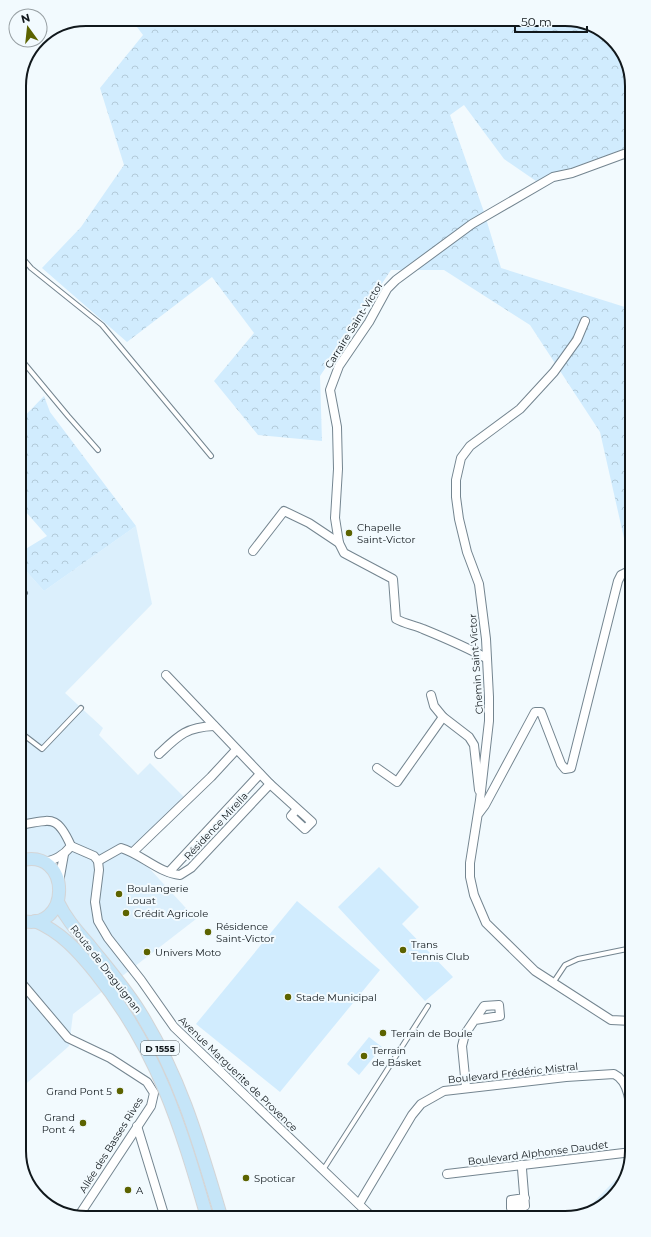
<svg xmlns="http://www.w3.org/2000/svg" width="651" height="1237" font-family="Montserrat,sans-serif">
<defs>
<pattern id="forest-crowns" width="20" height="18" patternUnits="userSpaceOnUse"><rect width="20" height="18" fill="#d1ecfe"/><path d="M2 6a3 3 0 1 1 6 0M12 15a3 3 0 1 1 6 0" fill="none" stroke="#b2cad9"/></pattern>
</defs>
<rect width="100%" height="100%" fill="#f2fafe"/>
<g fill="#dbeffc">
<polygon points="136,526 152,604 65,693 103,728 99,735 138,775 150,763 187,800 136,854 196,919 73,1014 69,1046 19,1090 19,563 44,591"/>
<polygon points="624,1178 621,1188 591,1213 578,1213 592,1204 615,1180"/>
</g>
<g fill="url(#forest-crowns)">
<polygon points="570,19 602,30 627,60 632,86 632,146 536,181 504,159 464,105 450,115 484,212 501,268 628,308 632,307 632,549 626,547 600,432 530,325 444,270 391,270 320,376 322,441 258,435 214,381 254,333 212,277 127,342 42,268 81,227 124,165 100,88 143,35 134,23"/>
<polygon points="44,396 50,412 136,526 44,591 19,563 19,553 47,536 19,504 19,422"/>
</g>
<g fill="#d1ecfe">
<polygon points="379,867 419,907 402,924 453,977 425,1001 338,907"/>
<polygon points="297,901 380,970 280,1092 196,1024"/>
<polygon points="369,1037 382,1047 359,1075 347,1064"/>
</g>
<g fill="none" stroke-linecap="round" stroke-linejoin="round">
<g stroke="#748590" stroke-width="6">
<g id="lane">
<polyline points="19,254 31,268 102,325 211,456"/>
<polyline points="19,357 68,416 98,450"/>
<polyline points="19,598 25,593"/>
<polyline points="19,742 25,736 42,749 81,708"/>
<polyline points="553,983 565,965 578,959 632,948"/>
<polyline points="323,1170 428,1006"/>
</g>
</g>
<g stroke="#748590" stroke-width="10">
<g id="street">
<polyline points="585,321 577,340 554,372 520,409 470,446 461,458 456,480 456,497 459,519 467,552 479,584 486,639 489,697 489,721 480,800 470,863 470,877 474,895 486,923 535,971 611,1020 632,1021"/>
<polyline points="253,551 284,511 309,523 339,543"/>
<path d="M486,658C466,647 445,638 423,629C414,625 405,624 396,619L393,579L344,553L339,543L335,518L338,469L337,427L330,390L339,366L369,322L387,289L396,280L472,224L553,177L572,173L632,151"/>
<polyline points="166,675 270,784"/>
<polyline points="431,695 434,706 443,717"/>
<path d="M159,754C178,736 186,727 214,726"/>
<polyline points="377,768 397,782 443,717 469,737 474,745 479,790"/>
<polyline points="479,813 485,805 535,712 541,712 561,764 565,769 571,768 618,581 621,575 627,572 632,575"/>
<path d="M19,825C50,821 56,812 71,846"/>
<polyline points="133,852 211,777 236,750"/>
<path d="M98,861L121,848C141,854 159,873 180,875L191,868L270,784L312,822L305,829L291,816L297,809"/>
<path d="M43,862C55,860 63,856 71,846L94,856L98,861L99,870L95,902L98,921L108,938L141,980L174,1027L370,1215"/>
<polyline points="169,872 260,774"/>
<polyline points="59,882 64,854"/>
<polyline points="19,980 68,1038 110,1058 147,1082 154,1093 151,1106 78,1217"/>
<polyline points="466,1087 462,1046 465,1034 484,1006 499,1005 500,1016 475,1020"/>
<polyline points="137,1126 163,1211"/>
<polyline points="521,1165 522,1169 525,1206 511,1208 511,1200 525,1198"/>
<polyline points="447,1174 632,1152"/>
<path d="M359,1204L412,1115L421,1104L444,1091L566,1077L614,1074C633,1083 630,1115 632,1134"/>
</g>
</g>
<g stroke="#d4d5d6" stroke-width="14">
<g id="primary">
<path d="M58,902C66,919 78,932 90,946C106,966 124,987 138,1009C180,1075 199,1142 221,1216"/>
<path d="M19,920C72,936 73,845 19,861"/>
<path d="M35,921C61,932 78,951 95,972C157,1049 180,1124 207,1217"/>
</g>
</g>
<use href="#lane" stroke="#fff" stroke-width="4"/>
<use href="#street" stroke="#fff" stroke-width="8"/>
<use href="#primary" stroke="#c5e5f8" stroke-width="12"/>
</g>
<g fill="#5c6300" stroke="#f2fafe" stroke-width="1.5">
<circle cx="349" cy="533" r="4"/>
<circle cx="119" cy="894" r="4"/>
<circle cx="126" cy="913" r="4"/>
<circle cx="208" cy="932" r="4"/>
<circle cx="403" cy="950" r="4"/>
<circle cx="147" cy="952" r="4"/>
<circle cx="288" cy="997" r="4"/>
<circle cx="383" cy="1033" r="4"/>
<circle cx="364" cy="1056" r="4"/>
<circle cx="120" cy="1091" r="4"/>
<circle cx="83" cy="1123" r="4"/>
<circle cx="246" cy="1178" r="4"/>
<circle cx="128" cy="1190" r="4"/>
</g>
<g text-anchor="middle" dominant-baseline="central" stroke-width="4" stroke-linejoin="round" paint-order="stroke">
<rect fill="#f2fafe" stroke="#545c60" stroke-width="1" x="141" y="1041" width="38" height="14" rx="3"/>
<g font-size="9" font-weight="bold" fill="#11181c">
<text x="160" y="1048">D 1555</text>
</g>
<g font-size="10" fill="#11181c" stroke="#f2fafe">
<text transform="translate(354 325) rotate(-58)">Carraire Saint-Victor</text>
<text transform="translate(476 664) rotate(-94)">Chemin Saint-Victor</text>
<text transform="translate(216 826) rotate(-47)">Résidence Mirella</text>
<text transform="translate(106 969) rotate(52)">Route de Draguignan</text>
<text transform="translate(513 1073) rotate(-6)">Boulevard Frédéric Mistral</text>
<text transform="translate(238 1074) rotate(44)">Avenue Marguerite de Provence</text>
<text transform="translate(111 1145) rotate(-58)">Allée des Basses Rives</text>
<text transform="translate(538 1153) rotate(-7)">Boulevard Alphonse Daudet</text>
</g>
<g font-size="10" fill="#11181c" stroke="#f2fafe" text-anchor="start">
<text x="357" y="527">Chapelle<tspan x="357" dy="12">Saint-Victor</tspan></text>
<text x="127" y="888">Boulangerie<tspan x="127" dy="12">Louat</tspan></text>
<text x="134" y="913">Crédit Agricole</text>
<text x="216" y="926">Résidence<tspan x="216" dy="12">Saint-Victor</tspan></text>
<text x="411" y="944">Trans<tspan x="411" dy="12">Tennis Club</tspan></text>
<text x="155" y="952">Univers Moto</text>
<text x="296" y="997">Stade Municipal</text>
<text x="391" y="1033">Terrain de Boule</text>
<text x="372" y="1050">Terrain<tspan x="372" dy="12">de Basket</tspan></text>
<text x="112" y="1091" text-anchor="end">Grand Pont 5</text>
<text x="75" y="1117" text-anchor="end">Grand<tspan x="75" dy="12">Pont 4</tspan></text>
<text x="254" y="1178">Spoticar</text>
<text x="136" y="1190">A</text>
</g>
</g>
<path d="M0 0H651V1237H0ZM86 26H565A60 60 0 0 1 625 86V1151A60 60 0 0 1 565 1211H86A60 60 0 0 1 26 1151V86A60 60 0 0 1 86 26Z" fill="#f2fafe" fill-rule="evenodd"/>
<path fill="none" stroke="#11181c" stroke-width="2" d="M86 26H565A60 60 0 0 1 625 86V1151A60 60 0 0 1 565 1211H86A60 60 0 0 1 26 1151V86A60 60 0 0 1 86 26Z"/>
<g transform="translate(28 28) rotate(345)"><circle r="19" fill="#f2fafe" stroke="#98a0a4"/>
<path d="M0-3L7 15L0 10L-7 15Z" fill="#5c6300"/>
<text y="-6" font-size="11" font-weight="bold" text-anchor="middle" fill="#11181c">N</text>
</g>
<path d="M515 26v6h72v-6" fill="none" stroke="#11181c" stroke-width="2"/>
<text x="521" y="26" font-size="12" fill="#11181c" stroke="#f2fafe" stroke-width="3" paint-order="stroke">50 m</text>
</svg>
